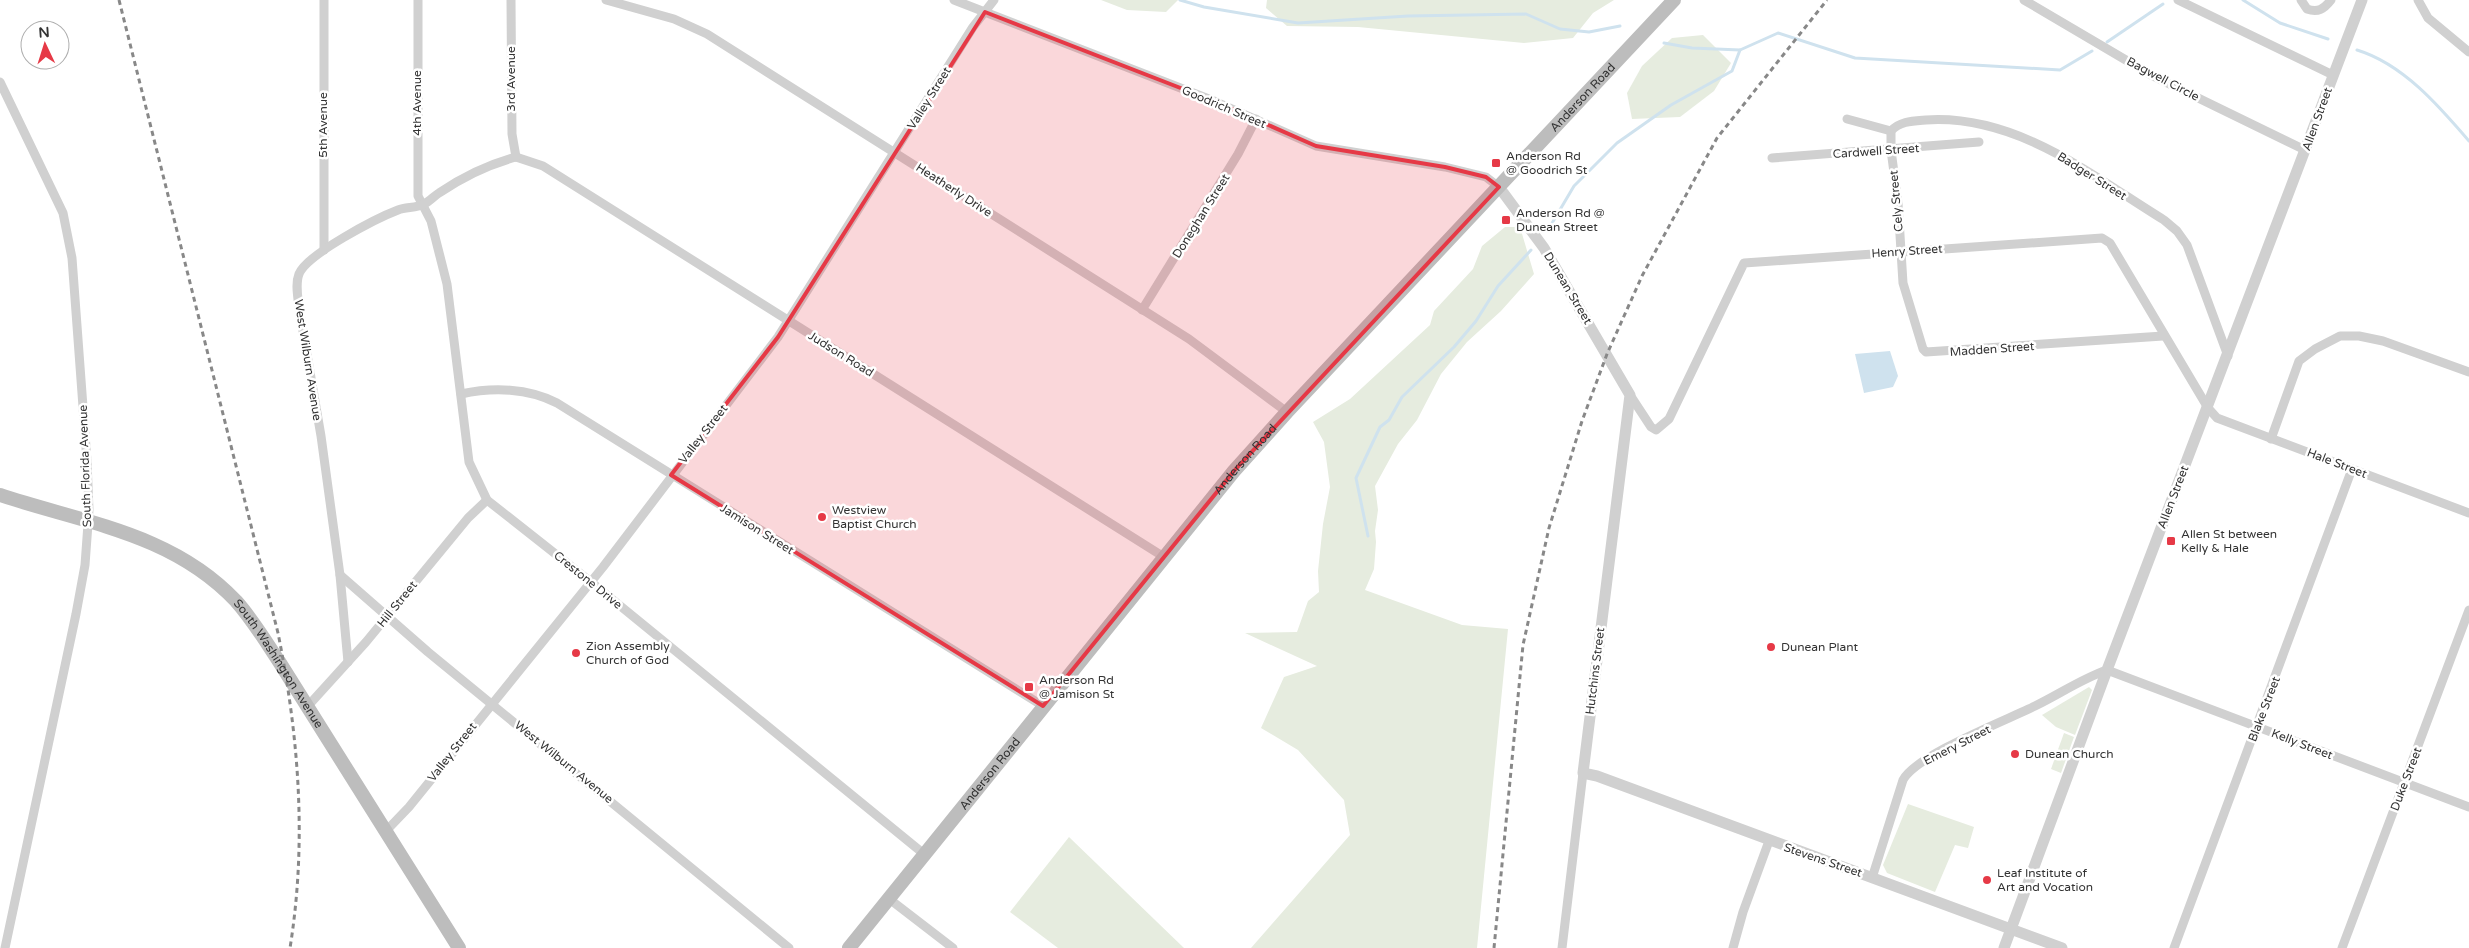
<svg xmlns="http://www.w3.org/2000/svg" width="2469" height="948" font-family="'Varela Round',sans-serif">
<rect width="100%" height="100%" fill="#fff"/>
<g fill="#e6ecdf">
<polygon points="1101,0 1178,0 1166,12 1127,10"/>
<polygon points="1267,0 1614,0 1593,13 1573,38 1524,43 1358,27 1287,26 1266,8"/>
<polygon points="1703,35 1731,63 1714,91 1680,117 1632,119 1627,93 1642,66 1672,38"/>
<polygon points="1505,227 1520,227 1534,274 1501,311 1467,342 1441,374 1417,420 1398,444 1375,486 1378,510 1375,531 1376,542 1374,569 1365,590 1462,625 1508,629 1477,948 1251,948 1350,835 1344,800 1298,750 1261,728 1284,677 1317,666 1245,633 1297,632 1308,601 1319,592 1318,571 1323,524 1330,487 1324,442 1313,422 1350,399 1430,325 1434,311 1473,269 1482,246"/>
<polygon points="2089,687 2092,690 2075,735 2056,727 2042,715"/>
<polygon points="2064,733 2074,737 2061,773 2051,769"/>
<polygon points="1908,804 1974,827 1968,848 1955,845 1935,892 1887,873 1883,865"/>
<polygon points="1069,837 1184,948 1058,948 1010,912"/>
</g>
<polygon fill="#cfe2ee" points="1890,351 1898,376 1893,387 1864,393 1855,354"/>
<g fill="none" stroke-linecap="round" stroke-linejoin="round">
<g stroke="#cfe2ee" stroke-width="3">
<polyline points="1180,0 1204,7 1298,23 1408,16 1526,14 1560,29 1589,32 1620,26"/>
<polyline points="2243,0 2280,23 2328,39"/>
<polyline points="2107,42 2163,4"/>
<polyline points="1664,43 1692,48 1740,50 1778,33 1855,58 2060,70 2092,51"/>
<path d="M2357,50C2403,64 2439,106 2469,141"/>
<polyline points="1548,230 1574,186 1617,143 1671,105 1732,71 1740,50"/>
<polyline points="1368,536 1356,478 1380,427 1389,420 1402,397 1454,347 1476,321 1498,286 1531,250"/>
</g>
<g stroke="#d0d0d0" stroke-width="9">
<polyline points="324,0 324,250"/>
<polyline points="418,0 418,196 431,221 447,284 469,462 487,500 591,582 924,854"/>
<polyline points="511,0 512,134 516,157"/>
<polyline points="606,0 674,19 707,34 1189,339 1287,412"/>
<polyline points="954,0 1214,101 1316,146 1445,167 1486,177 1499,187"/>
<polyline points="2024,0 2153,76 2305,150"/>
<polyline points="2178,0 2333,75"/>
<path d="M2301,0L2307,9C2318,13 2324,9 2331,0"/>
<polyline points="2418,0 2428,18 2469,52"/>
<polyline points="0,82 63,213 72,258 87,461 89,510 85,565 76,614 5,948"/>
<polyline points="1847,119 1891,131"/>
<polyline points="516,157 543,166 1164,557"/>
<polyline points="1772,158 1979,142"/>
<polyline points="1142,310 1238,154 1256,119"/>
<path d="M2163,336L1926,352L1923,349L1903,283L1898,203L1891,150V131C1900,121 1913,121 1926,120C2016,114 2091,175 2164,220L2177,231L2187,245L2228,356"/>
<path d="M461,394C493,387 528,388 557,403L1043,706"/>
<polyline points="1630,395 1651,427 1656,430 1669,419 1744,263 2102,238 2110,243 2208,408 2217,418 2469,513"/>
<polyline points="2271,439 2299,361 2315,349 2340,336 2359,336 2383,341 2469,372"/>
<polyline points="340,575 428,652 789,948"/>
<path d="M348,662L340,575L321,436L299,308C298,297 295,284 299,274C307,254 377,218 398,210C406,207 417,208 424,204C430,201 434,196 439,193C461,178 490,164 516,157"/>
<polyline points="307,707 366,642 468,518 487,500"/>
<polyline points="386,831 409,807 603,567 778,337 973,27 994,0"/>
<path d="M1872,878L1903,780C1916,755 2007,720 2035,706C2060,694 2081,679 2107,670L2469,807"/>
<polyline points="888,898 953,948"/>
<polyline points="1562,948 1583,773"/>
<polyline points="1733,948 1743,912 1769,841"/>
<polyline points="2174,948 2352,469"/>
<polyline points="2342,948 2469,610"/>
</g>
<g stroke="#d0d0d0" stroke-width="11">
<polyline points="1499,187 1544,248 1630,395 1583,773 1597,776 2062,948"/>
<polyline points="2004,948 2107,670 2362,0"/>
</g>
<g stroke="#bdbdbd" stroke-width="14">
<path id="s1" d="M0,495C84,523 172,533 236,601C253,620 266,642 280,663L459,948"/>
<path id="s2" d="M849,948L1234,471L1287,412L1674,0"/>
</g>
<g stroke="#888" stroke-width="3" stroke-dasharray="5 4" stroke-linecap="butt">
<path d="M119,0L278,633C299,738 307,842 290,948"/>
<polyline points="1494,948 1523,645 1549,528 1582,421 1607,354 1642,276 1717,138 1827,0"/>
</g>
</g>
<path fill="#e63946" fill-opacity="0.2" stroke="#e63946" stroke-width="4" stroke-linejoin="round" d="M985,12L1214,101L1316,146L1445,167L1486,177L1499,187L1234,471L1043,706L671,475L778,337Z"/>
<g fill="#e63946" stroke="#fff" stroke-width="2">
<rect x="1491" y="158" width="10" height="10" rx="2.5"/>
<rect x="1501" y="215" width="10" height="10" rx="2.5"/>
<circle cx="822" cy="517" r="5"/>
<rect x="2166" y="536" width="10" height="10" rx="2.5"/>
<circle cx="1771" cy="647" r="5"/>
<circle cx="576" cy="653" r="5"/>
<rect x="1024" y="682" width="10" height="10" rx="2.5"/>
<circle cx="2015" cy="754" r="5"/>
<circle cx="1987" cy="880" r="5"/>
</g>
<g text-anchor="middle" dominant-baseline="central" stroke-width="5" stroke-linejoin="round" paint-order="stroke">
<g font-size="12" fill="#333" stroke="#fff">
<text transform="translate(511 79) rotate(-90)">3rd Avenue</text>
<text transform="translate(2163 79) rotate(28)">Bagwell Circle</text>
<text transform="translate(929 98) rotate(-58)">Valley Street</text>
<text stroke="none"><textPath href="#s2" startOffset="1124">Anderson Road</textPath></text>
<text transform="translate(417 103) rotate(-90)">4th Avenue</text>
<text transform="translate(1224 107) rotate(23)">Goodrich Street</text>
<text transform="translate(2317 119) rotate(-70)">Allen Street</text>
<text transform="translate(323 125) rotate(-90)">5th Avenue</text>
<text transform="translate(1876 151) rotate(-4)">Cardwell Street</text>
<text transform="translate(2092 176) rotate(32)">Badger Street</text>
<text transform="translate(954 190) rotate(33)">Heatherly Drive</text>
<text transform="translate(1896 201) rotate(-95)">Cely Street</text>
<text transform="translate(1201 216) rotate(-58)">Doneghan Street</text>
<text transform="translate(1907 251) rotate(-4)">Henry Street</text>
<text transform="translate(1568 288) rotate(59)">Dunean Street</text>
<text transform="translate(1992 349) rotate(-4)">Madden Street</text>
<text transform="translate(841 354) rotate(32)">Judson Road</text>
<text transform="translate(308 360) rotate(81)">West Wilburn Avenue</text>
<text transform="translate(703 434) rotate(-52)">Valley Street</text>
<text stroke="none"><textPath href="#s2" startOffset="629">Anderson Road</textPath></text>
<text transform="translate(2337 463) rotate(21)">Hale Street</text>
<text transform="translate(85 466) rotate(-92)">South Florida Avenue</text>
<text transform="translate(2173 497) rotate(-69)">Allen Street</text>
<text transform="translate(757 529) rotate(32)">Jamison Street</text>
<text transform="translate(588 580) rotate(39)">Crestone Drive</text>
<text transform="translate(397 604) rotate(-51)">Hill Street</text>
<text stroke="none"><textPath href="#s1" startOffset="338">South Washington Avenue</textPath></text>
<text transform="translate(1595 671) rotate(-83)">Hutchins Street</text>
<text transform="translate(2264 709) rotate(-69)">Blake Street</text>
<text transform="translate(2302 744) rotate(21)">Kelly Street</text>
<text transform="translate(1957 745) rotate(-27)">Emery Street</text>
<text transform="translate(452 752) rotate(-52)">Valley Street</text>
<text transform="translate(564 762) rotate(39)">West Wilburn Avenue</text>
<text stroke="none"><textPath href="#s2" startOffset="224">Anderson Road</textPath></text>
<text transform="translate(2406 779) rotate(-69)">Duke Street</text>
<text transform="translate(1823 860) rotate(19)">Stevens Street</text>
</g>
<g font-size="12" fill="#333" stroke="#fff" text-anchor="start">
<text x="1506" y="156">Anderson Rd<tspan x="1506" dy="14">@ Goodrich St</tspan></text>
<text x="1516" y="213">Anderson Rd @<tspan x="1516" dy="14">Dunean Street</tspan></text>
<text x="832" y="510">Westview<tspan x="832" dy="14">Baptist Church</tspan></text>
<text x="2181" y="534">Allen St between<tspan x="2181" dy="14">Kelly &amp; Hale</tspan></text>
<text x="586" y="646">Zion Assembly<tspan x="586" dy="14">Church of God</tspan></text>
<text x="1781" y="647">Dunean Plant</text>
<text x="1039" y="680">Anderson Rd<tspan x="1039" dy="14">@ Jamison St</tspan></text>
<text x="2025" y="754">Dunean Church</text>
<text x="1997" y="873">Leaf Institute of<tspan x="1997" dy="14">Art and Vocation</tspan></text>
</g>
</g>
<g transform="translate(45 45) rotate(356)"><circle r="24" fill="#ffffff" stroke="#adadad"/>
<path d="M0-4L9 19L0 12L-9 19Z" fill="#e63946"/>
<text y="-8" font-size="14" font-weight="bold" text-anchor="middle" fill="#333333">N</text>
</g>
</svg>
